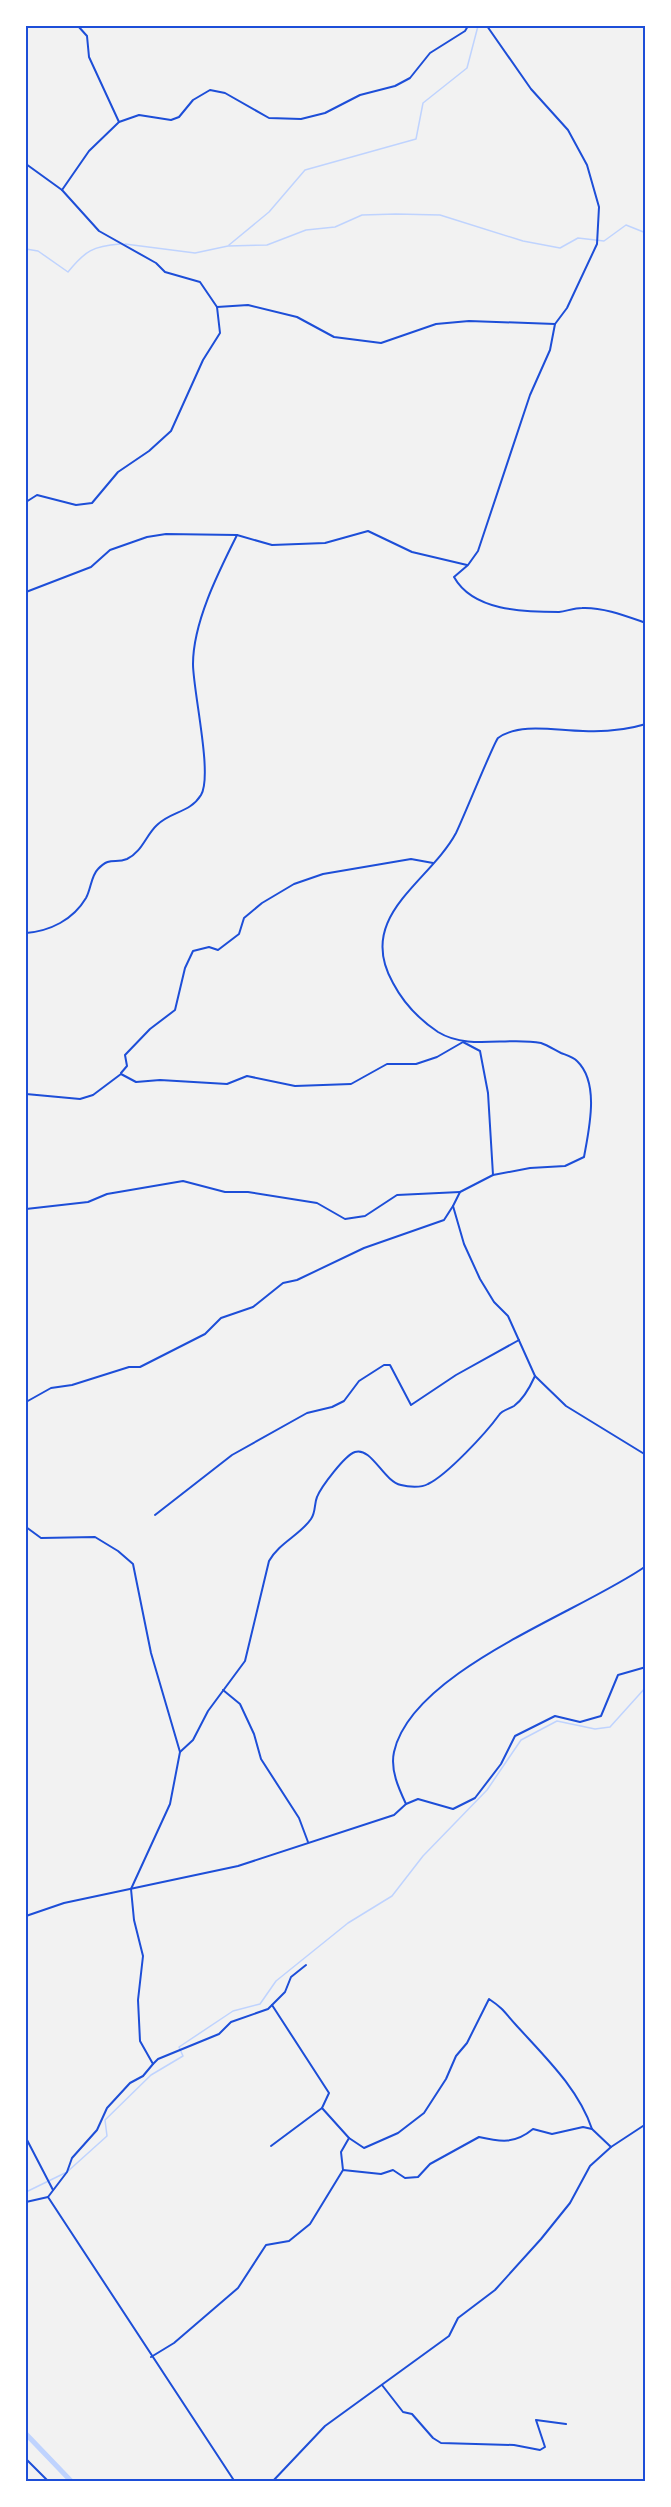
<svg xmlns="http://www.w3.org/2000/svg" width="671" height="2507" font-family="Cabin,sans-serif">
<rect width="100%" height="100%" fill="#f2f2f2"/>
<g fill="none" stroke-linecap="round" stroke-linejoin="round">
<g stroke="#bfd3fe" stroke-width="1.5">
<polyline points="125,244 195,253 228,246 267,245 306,230 335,227 362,215 396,214 440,215 523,241 560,248 578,238 604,241 626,225 646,233"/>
<polyline points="229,245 269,212 305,170 416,139 423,103 467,68 478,26"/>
<path d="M26,249L38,251L68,272C85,251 93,246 120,244"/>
<polyline points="26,2192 67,2172 107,2136 105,2120 151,2075 183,2056 179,2047 233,2011 260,2004 276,1981 348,1923 392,1896 423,1856 487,1790 521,1740 557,1721 595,1729 610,1727 646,1687"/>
</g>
<polyline stroke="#bfd3fe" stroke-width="5" points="26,2434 72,2482"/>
<g stroke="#1d4ed8" stroke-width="2">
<polyline points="78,26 87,36 89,57 119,122"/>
<path d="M487,26L531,89L568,130L587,165L599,207L597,244L567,308L555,324L550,350L530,395L478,551L468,565L454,577C473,611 523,612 559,612C567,611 574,608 582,608C603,607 626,616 646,623"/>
<polyline points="26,164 62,190 99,231 156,263 165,272 200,282 217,307 220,333 203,360 171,431 149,451 118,472 92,503 76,505 37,495 26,502"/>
<polyline points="62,190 89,151 119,122 139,115 171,120 179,117 193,100 210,90 225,93 269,118 301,119 325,113 360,95 395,86 410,78 430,53 465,31 468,26"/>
<polyline points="217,307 248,305 297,317 334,337 381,343 436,324 469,321 555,324"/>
<polyline points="26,592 91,567 110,550 147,537 166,534 237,535 272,545 325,543 368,531 412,552 467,565"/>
<path d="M646,724C626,730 603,732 583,731C558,731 520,722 498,738C494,742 463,819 456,833C429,883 355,916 393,983C403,1002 420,1020 438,1032C469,1051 507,1036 541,1043C547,1045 555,1050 561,1053C566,1055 573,1057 577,1061C600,1083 589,1129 584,1157L565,1166L530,1168L493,1175L460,1192L453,1206L464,1244L480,1279L494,1302L508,1316L535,1376L566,1406L646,1455"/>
<path d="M26,933C50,931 73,920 86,898C91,889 91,876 98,869C110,856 115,864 127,859C142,852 146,835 157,825C171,811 190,813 201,795C213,775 193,691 193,664C193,622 219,571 237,535"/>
<polyline points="121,1073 127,1066 125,1055 150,1029 175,1010 185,968 193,951 209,947 218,950 239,934 244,918 262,903 294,884 323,874 411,859 433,863"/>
<polyline points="26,1094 80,1099 93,1095 121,1074 136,1082 160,1080 227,1084 247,1076 295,1086 351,1084 387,1064 416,1064 437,1057 463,1042 480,1051 488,1093 493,1175"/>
<polyline points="26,1209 88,1202 107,1194 183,1181 225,1192 248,1192 317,1203 345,1219 365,1216 397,1195 460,1192"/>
<polyline points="26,1402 51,1388 72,1385 129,1367 140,1367 205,1334 221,1318 253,1307 283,1283 297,1280 364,1248 444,1220 453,1206"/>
<polyline points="155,1515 232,1455 307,1413 332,1407 344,1401 359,1381 384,1365 390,1365 411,1405 456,1375 519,1340"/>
<polyline points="26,1527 41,1538 95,1537 118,1551 133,1564 151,1653 180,1752 170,1804 131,1889 134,1920 143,1956 138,2000 140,2041 153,2064 143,2076 130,2083 107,2108 97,2130 72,2158 67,2172 48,2197 235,2482"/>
<polyline points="223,1690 240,1704 254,1734 261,1759 299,1818 308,1842"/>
<path d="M180,1752L193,1740L208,1711L245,1661L269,1561C279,1543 300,1535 311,1519C316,1512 314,1504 317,1497C321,1487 345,1455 355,1452C372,1447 383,1481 401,1485C408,1487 421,1488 428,1484C447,1475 486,1433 499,1415C502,1410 509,1409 514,1406C524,1399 530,1387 535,1376"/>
<path d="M406,1804C399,1789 390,1770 394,1752C412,1670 581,1612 646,1566"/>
<polyline points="26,1916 64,1903 238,1866 394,1815 406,1804 418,1799 453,1809 475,1798 501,1764 515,1736 555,1716 580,1722 601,1716 618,1675 646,1667"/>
<polyline points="272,2005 329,2093 322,2108 349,2138 341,2152 343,2170"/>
<polyline points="153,2064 158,2059 219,2034 231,2022 268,2009 285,1992 291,1977 306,1965"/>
<polyline points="26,2138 53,2190"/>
<path d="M349,2138L364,2148L398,2133L424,2113L446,2079L456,2056L467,2043L489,1999C504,2009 505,2013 516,2025C545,2057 578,2088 592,2129"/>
<polyline points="271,2146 322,2108"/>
<polyline points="26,2202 48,2197"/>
<path d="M151,2357L174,2343L238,2288L266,2245L289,2241L310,2224L343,2170L381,2174L393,2170L405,2178L418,2177L430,2164L479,2137C501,2142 515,2144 533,2129L552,2134L583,2127L592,2129L611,2147"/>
<polyline points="382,2385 403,2412 412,2414 433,2438 441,2443 514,2445 540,2450 545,2447 536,2420 566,2424"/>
<polyline points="26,2459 49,2482"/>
<polyline points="272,2482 325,2426 449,2336 458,2318 495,2290 541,2239 570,2203 590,2166 611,2147 646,2124"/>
<polyline points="642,2482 646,2477"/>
</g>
</g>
<rect width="671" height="2507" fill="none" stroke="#ffffff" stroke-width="54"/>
<rect x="27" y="27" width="617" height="2453" fill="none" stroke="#1d4ed8" stroke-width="2"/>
</svg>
